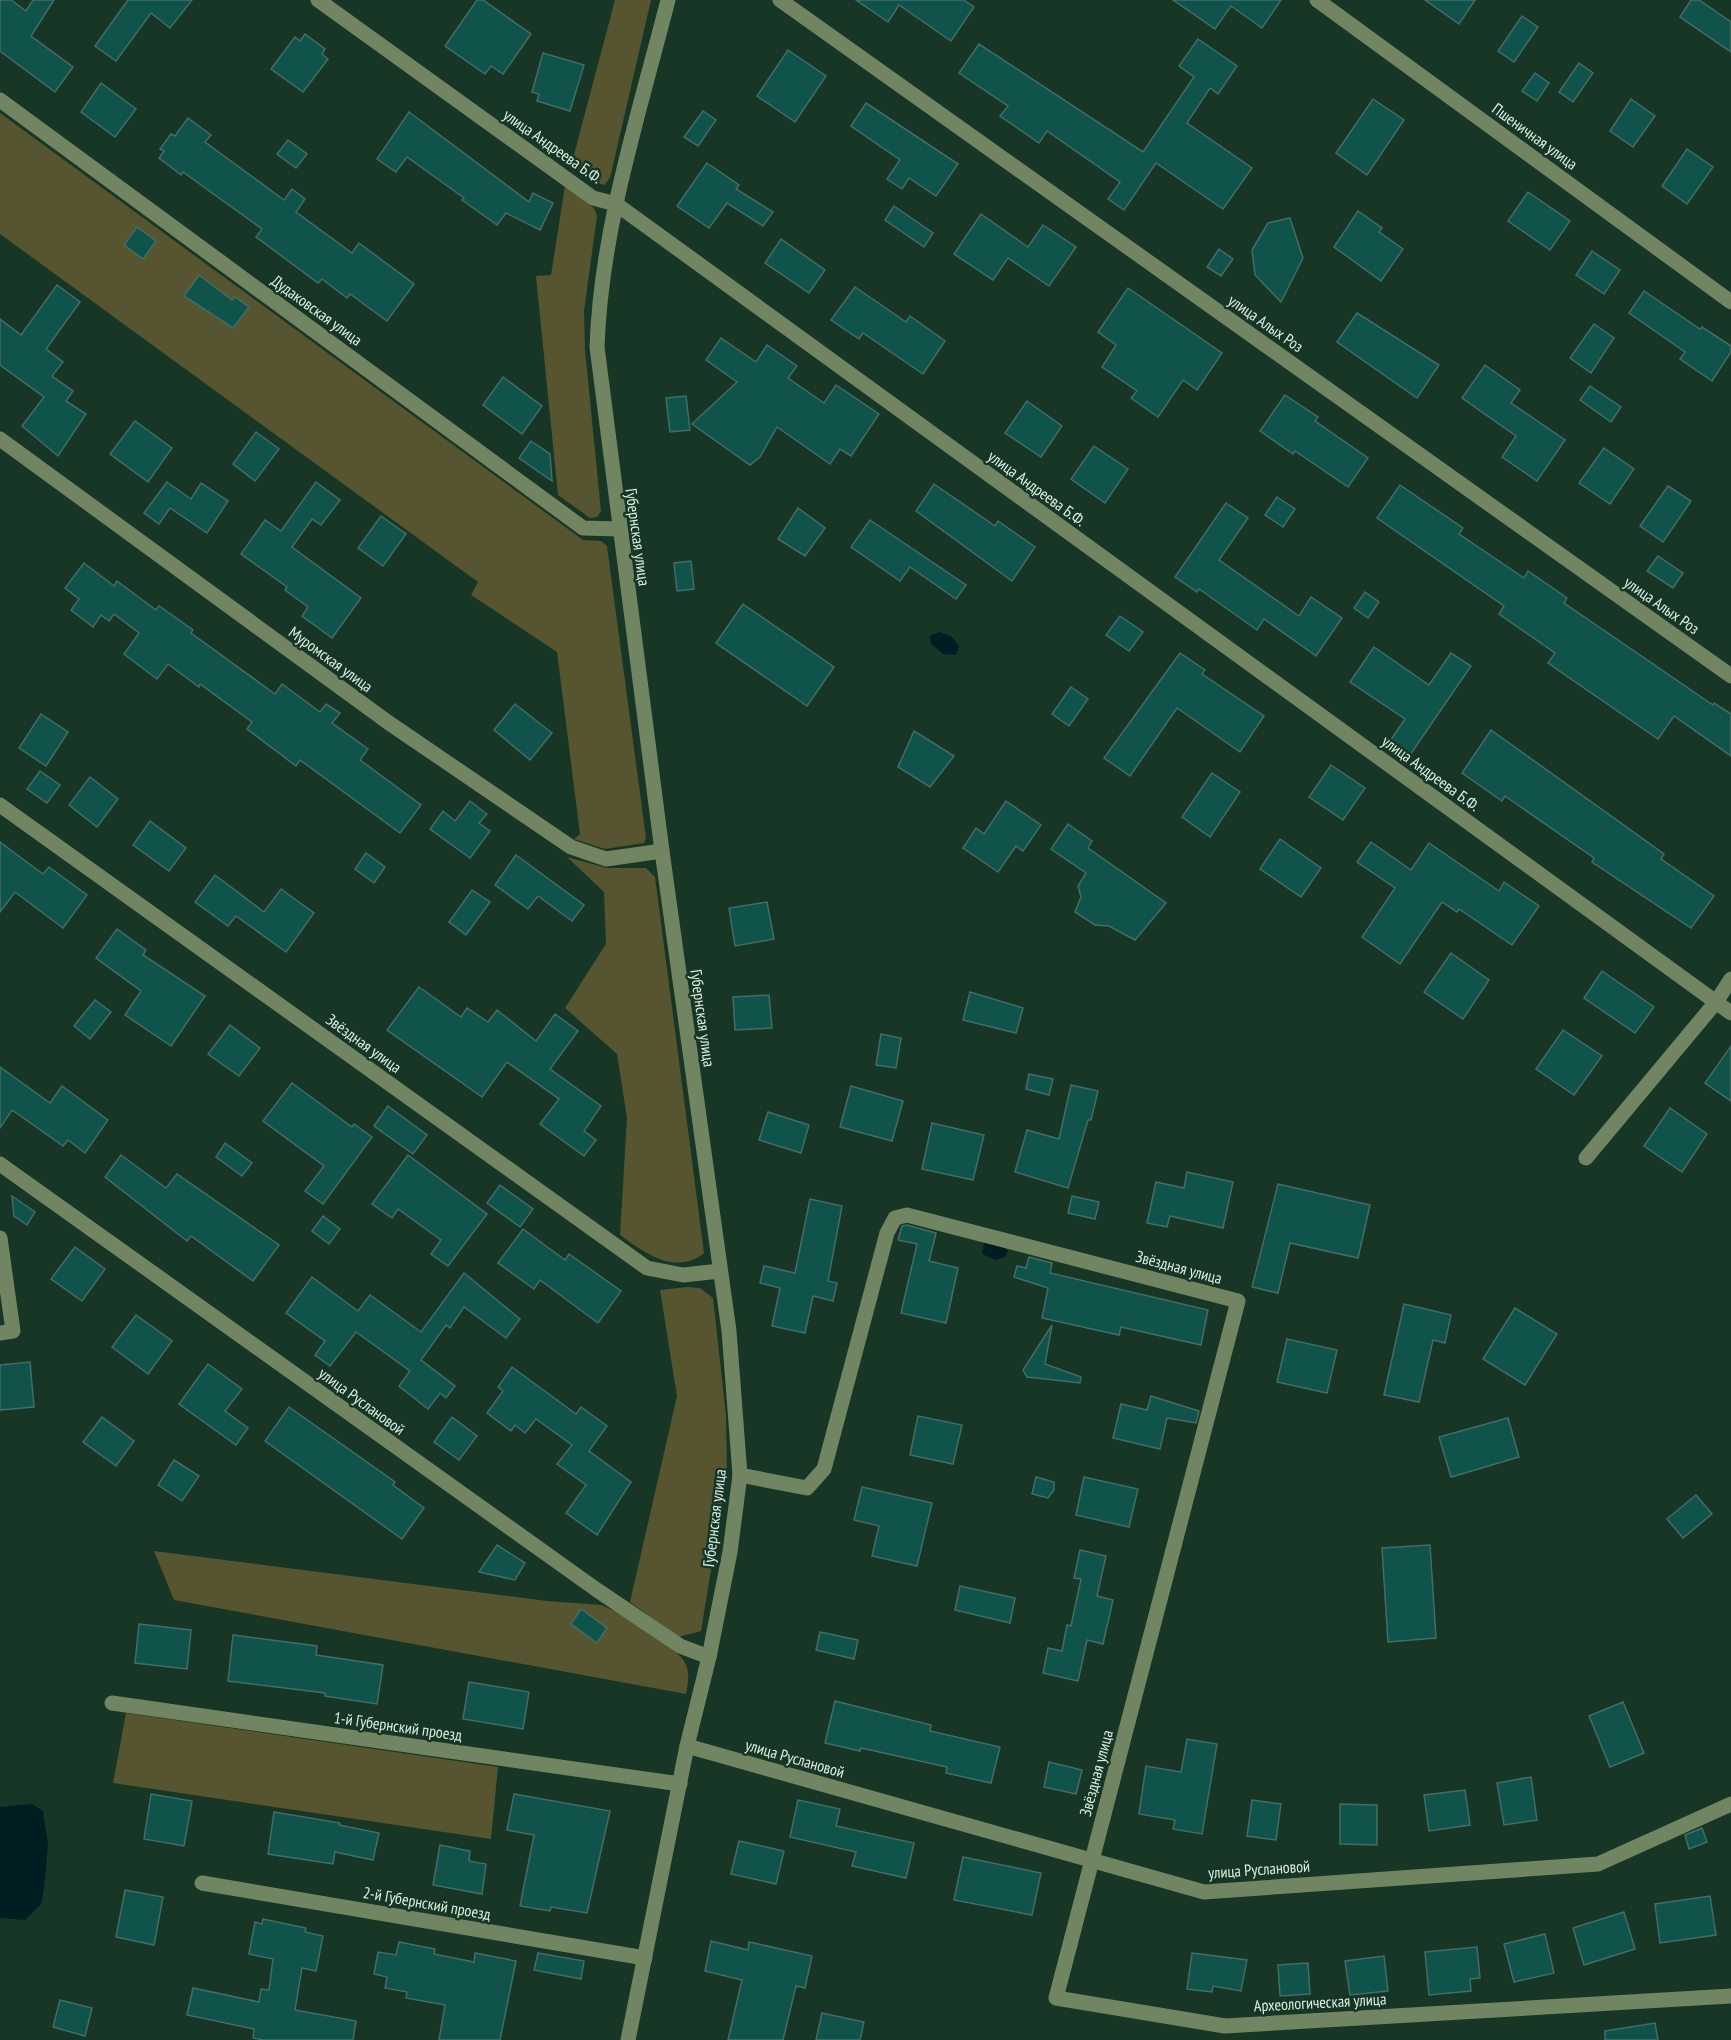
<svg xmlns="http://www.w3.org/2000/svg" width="1731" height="2040" font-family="'PT Sans Narrow',sans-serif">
<rect width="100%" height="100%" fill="#173625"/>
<g fill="#565530">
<polygon points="615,0 651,0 610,178 604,185 597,183 571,166"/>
<polygon points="0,113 583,540 601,541 607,546 646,838 644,843 605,849 574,839 580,834 557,652 471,595 478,582 0,234"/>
<polygon points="565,186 594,208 597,216 584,311 585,350 601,511 597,517 590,518 558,495 536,276 551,275"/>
<path d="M567,857L607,868H646L655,877L704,1253C675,1276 645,1253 620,1235L627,1118L617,1054L565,1008L606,944L604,892Z"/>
<polygon points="687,1287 700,1288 713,1298 726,1415 727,1473 701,1631 678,1637 630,1602 677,1396 660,1290"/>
<path d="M154,1551L547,1601L601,1605L622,1614L679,1655C691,1667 689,1678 686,1694L174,1600Z"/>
<polygon points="126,1713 498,1767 491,1839 113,1783"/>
</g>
<g fill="#001d21">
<polygon points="939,632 951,636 959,646 956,655 943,654 931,644 930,636"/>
<polygon points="984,1242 1002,1246 1008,1251 1005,1257 996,1260 982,1254"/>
<polygon points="32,1804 43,1811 48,1845 44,1888 41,1904 25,1920 0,1918 0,1807"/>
</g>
<g fill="#10534b" stroke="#436d67" stroke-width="1.5">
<polygon points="0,0 11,0 26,11 33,0 54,0 31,36 73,67 55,92 0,51"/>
<polygon points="128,0 192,0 170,28 151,13 116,61 95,46"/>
<polygon points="477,0 483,0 531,34 503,74 491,66 485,74 445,46"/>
<polygon points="856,0 964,0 974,7 951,41 899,5 888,22"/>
<polygon points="1173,0 1281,0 1262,28 1231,6 1215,29"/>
<polygon points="1425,0 1475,0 1459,24"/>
<polygon points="1691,0 1699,0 1731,22 1731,52 1680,17"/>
<polygon points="1522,16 1538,27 1514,62 1498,51"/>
<polygon points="305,34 325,49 322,54 328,59 303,92 271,69 295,37 300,41"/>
<polygon points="1198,39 1237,66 1218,94 1210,88 1187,123 1252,168 1223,209 1156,163 1124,210 1108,199 1120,182 1047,131 1039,143 1000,116 1008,106 959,73 979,44 1143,152 1194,77 1179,66"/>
<polygon points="788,50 826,76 795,122 757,96"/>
<polygon points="543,53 584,65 570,111 537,101 539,94 532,92"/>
<polygon points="1579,63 1593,73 1573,102 1559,92"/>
<polygon points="1535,73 1549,83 1537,101 1522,91"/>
<polygon points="101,83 136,109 115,137 81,112"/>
<polygon points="1373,99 1404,120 1367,175 1336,153"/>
<polygon points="1631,99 1655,116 1633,147 1610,131"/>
<polygon points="866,103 958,164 936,196 909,178 902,189 887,179 900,160 851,126"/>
<polygon points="703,111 716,120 698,146 684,137"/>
<polygon points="409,112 529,202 533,193 553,203 540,230 506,213 497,225 462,200 464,198 407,157 396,172 377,159"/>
<polygon points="188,118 211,135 205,142 284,200 292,189 305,199 296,212 352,253 359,243 414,284 387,321 350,294 347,298 322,279 318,283 256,237 262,229 183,172 181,175 159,158 164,151 160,149 171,134 175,136"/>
<polygon points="288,140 307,154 296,168 277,154"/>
<polygon points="1687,149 1713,167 1687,204 1662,186"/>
<polygon points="707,163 739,185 736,189 773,212 763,226 727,203 709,228 677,206"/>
<polygon points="1528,192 1570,221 1550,250 1508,221"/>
<polygon points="894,206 933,233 924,247 885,220"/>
<polygon points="1358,211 1382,228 1379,232 1403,249 1381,281 1334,247"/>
<polygon points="981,214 1028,247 1043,225 1076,247 1049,286 1008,258 993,280 954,254"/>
<polygon points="1290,218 1303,258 1281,302 1255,275 1252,250 1268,223"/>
<polygon points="137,227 156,241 143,259 124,245"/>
<polygon points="781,239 825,270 809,293 765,263"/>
<polygon points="1219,249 1233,259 1221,276 1207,267"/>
<polygon points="1592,251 1620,270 1604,294 1576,275"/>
<polygon points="199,275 232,300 235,297 249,307 233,328 184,296"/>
<polygon points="57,285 80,302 46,349 63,362 52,376 73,391 66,401 86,414 58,456 22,426 44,397 0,365 0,319 21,335"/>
<polygon points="855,287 906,322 910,316 945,341 923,374 863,333 859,339 831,320"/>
<polygon points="1128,288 1222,353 1197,390 1183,380 1158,417 1131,398 1137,391 1102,367 1116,345 1098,332"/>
<polygon points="1644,291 1700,329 1702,327 1731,346 1731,352 1712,381 1680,359 1685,352 1629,313"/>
<polygon points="1357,313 1439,365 1417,398 1337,342"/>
<polygon points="1594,324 1614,338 1591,373 1570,358"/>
<polygon points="721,338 756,362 767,345 797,366 788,378 824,403 836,385 879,414 851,456 840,449 830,464 777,427 760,457 750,465 692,424 737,382 706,360"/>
<polygon points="1485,365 1520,390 1511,403 1565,440 1537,481 1502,457 1516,436 1462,398"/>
<polygon points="503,377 542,406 522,434 483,405"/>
<polygon points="1590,386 1621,407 1611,422 1580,400"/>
<polygon points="1285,395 1318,417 1315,421 1368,458 1348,487 1295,451 1293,454 1260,431"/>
<polygon points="686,396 690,430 670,432 666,398"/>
<polygon points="1027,401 1062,426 1041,457 1005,433"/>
<polygon points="135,421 172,448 148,482 110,454"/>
<polygon points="256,432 279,449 255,481 233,464"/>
<polygon points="531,441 550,454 552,481 519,458"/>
<polygon points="1094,446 1128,469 1105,503 1071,479"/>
<polygon points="1604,448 1634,469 1610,504 1579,483"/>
<polygon points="167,482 191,499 201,483 228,501 207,533 170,508 159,524 144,513"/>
<polygon points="316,482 340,500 321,525 312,519 292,547 361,598 332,638 302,616 308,607 285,590 287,587 241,554 265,520 281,531"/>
<polygon points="934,484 995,526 998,521 1035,547 1012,581 916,511"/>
<polygon points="1400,485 1463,528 1459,534 1524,578 1528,571 1567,598 1564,603 1713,705 1714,703 1731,714 1731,756 1674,716 1658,739 1548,663 1555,653 1499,614 1504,606 1377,518"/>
<polygon points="1668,486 1691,501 1663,542 1640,526"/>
<polygon points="1277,497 1295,509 1283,527 1265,515"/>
<polygon points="1226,503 1248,518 1219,560 1299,616 1311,597 1342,618 1316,656 1264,619 1257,630 1199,589 1197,592 1175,577"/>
<polygon points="798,508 825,528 805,556 778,539"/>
<polygon points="381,516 406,534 383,566 358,548"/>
<polygon points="870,520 966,585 956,599 910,567 900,581 851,547"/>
<polygon points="1658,556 1683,573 1673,588 1647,571"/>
<polygon points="691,561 694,589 677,591 674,563"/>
<polygon points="84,563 114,586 117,581 156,610 159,606 193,630 191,633 275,694 282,684 320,712 326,704 340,713 332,723 368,749 360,760 421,805 400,833 300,760 296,766 247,729 252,722 200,684 199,687 168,664 157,679 124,654 139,633 114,614 109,621 101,615 93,627 71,610 79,599 65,588"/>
<polygon points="1365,592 1379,602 1368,618 1354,608"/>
<polygon points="743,604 834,667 807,706 716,643"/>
<polygon points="1120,616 1143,632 1129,651 1106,635"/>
<polygon points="1374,647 1429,685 1451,653 1471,666 1410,755 1390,741 1405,719 1350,682"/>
<polygon points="1180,653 1205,670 1202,674 1264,716 1240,752 1177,708 1130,776 1104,758"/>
<polygon points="1071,687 1088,699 1069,726 1052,714"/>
<polygon points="515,704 552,733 530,760 494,730"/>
<polygon points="41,714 68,732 46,766 19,748"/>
<polygon points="1491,730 1664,854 1661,859 1714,896 1691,928 1592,862 1594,858 1505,796 1502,801 1462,773"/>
<polygon points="914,731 954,756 930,787 898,767"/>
<polygon points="1331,765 1365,788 1343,820 1309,797"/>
<polygon points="40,771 60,785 47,803 27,789"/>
<polygon points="1212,773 1240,792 1210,837 1182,817"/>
<polygon points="90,777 118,799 97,827 69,805"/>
<polygon points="470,801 487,814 479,823 490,831 470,858 430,829 443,811 455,821"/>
<polygon points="1006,801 1041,825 1023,851 1016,846 998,872 963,848 976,828 984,834"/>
<polygon points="150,821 186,848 169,871 133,845"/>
<polygon points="1068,824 1092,841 1088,848 1166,903 1135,940 1109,926 1095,925 1075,912 1081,897 1078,886 1086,873 1051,849"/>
<polygon points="1280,839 1321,868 1301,897 1260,869"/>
<polygon points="0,842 43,874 49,867 87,895 63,928 15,892 0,912"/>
<polygon points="1371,842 1411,870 1429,843 1499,891 1504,882 1539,906 1512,945 1459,909 1457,912 1442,902 1400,964 1362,937 1395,888 1357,862"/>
<polygon points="366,853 385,867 374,883 355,869"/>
<polygon points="516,855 584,905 572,921 538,896 528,909 495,885"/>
<polygon points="215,875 264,912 281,889 314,913 286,952 236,916 228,926 195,902"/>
<polygon points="472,890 490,902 466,935 449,922"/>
<polygon points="767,902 774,939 735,946 729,908"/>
<polygon points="117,929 146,950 143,955 205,996 171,1046 125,1015 141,991 96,958"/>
<polygon points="1451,953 1489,980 1463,1019 1424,992"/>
<polygon points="1602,971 1654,1007 1635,1033 1584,998"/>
<polygon points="419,987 461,1017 467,1008 488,1022 497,1010 536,1041 555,1014 578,1031 550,1069 601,1106 584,1131 596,1140 584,1156 540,1124 559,1099 507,1062 482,1097 387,1030"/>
<polygon points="970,992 1023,1008 1016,1033 963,1020"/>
<polygon points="769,995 772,1028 735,1030 733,997"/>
<polygon points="95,1000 111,1012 90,1039 74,1026"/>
<polygon points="230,1025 260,1048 239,1076 208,1054"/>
<polygon points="1563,1030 1602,1056 1574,1095 1536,1069"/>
<polygon points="881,1034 901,1038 896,1068 876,1065"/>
<polygon points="1731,1046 1731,1101 1705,1083"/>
<polygon points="0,1067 50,1103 62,1086 108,1120 85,1153 68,1140 63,1146 12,1110 0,1128"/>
<polygon points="1029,1074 1053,1079 1049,1095 1026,1089"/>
<polygon points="292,1083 352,1127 354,1124 372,1137 323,1204 305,1191 324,1166 263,1121"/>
<polygon points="1071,1085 1098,1091 1091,1120 1088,1120 1068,1188 1015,1172 1027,1130 1059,1139"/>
<polygon points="851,1086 903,1101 892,1141 840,1127"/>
<polygon points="388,1106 427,1135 413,1154 374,1126"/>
<polygon points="1670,1108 1707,1134 1682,1172 1644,1146"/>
<polygon points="768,1112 809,1125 801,1153 759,1140"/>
<polygon points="932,1123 984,1135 973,1180 922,1169"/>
<polygon points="225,1143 252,1163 242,1176 216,1157"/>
<polygon points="121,1155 166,1188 177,1174 279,1245 253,1281 191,1236 187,1241 105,1177"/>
<polygon points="408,1155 487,1214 448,1266 431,1254 441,1240 398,1209 392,1218 372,1204"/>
<polygon points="1187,1172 1233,1182 1223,1228 1170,1216 1167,1227 1147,1223 1156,1182 1184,1188"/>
<polygon points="1278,1184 1370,1205 1358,1258 1290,1243 1278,1293 1252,1287"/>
<polygon points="500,1185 533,1209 520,1227 487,1203"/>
<polygon points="12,1196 35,1212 27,1225 14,1216"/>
<polygon points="1072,1196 1099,1202 1095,1219 1068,1213"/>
<polygon points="810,1199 842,1206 828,1281 837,1283 833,1301 813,1296 805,1333 772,1326 780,1288 760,1283 764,1266 795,1273"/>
<polygon points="323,1216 340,1229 329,1244 312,1231"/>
<polygon points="907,1225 936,1233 929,1261 958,1268 946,1323 901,1313 917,1244 898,1240 902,1226"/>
<polygon points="523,1229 565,1260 569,1254 621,1291 598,1323 540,1280 534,1289 498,1263"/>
<polygon points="75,1247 105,1269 82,1301 51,1279"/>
<polygon points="1029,1257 1052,1263 1050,1273 1208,1310 1201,1345 1121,1327 1119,1335 1042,1318 1048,1288 1014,1277 1017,1266 1026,1268"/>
<polygon points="464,1273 520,1319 506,1338 464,1307 450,1328 446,1325 421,1360 455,1386 446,1398 440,1393 428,1409 399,1386 410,1371 356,1332 330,1366 315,1355 325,1341 286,1313 312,1277 358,1311 370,1295 421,1332"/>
<polygon points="1404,1304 1451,1315 1445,1343 1433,1340 1419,1402 1384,1395"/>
<polygon points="1515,1308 1557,1334 1525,1385 1483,1359"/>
<polygon points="136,1315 172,1341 148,1374 112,1347"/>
<polygon points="1052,1325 1045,1364 1081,1377 1080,1383 1027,1377 1023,1370"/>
<polygon points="1287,1339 1337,1350 1327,1393 1277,1382"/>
<polygon points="30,1362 34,1407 0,1410 0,1365"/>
<polygon points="208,1364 242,1389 225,1411 248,1428 236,1445 179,1404"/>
<polygon points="512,1367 576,1414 581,1407 607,1426 589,1451 631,1482 597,1535 566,1513 586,1485 557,1464 572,1445 536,1419 525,1433 515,1425 511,1431 487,1413 503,1391 498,1387"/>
<polygon points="1151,1396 1199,1411 1196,1423 1167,1418 1160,1449 1113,1438 1121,1404 1147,1410"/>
<polygon points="289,1407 395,1482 393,1485 424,1508 402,1539 265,1441"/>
<polygon points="918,1416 962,1425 953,1464 910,1455"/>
<polygon points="102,1417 134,1441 116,1466 83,1442"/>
<polygon points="452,1417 477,1436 459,1460 434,1442"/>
<polygon points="1508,1418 1519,1457 1451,1477 1439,1437"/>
<polygon points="174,1460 199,1476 182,1501 158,1485"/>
<polygon points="1036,1477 1054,1482 1054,1490 1048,1498 1032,1494"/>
<polygon points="1084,1477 1138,1489 1129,1527 1076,1515"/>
<polygon points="862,1487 932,1503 917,1566 872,1556 879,1526 854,1520"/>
<polygon points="1696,1495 1712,1514 1683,1538 1667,1519"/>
<polygon points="497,1545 525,1563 515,1580 479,1572"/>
<polygon points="1430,1545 1436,1638 1388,1642 1382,1548"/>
<polygon points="1080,1550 1106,1556 1097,1596 1113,1600 1103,1644 1087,1640 1078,1681 1043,1673 1048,1648 1062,1651 1067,1625 1071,1626 1081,1579 1074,1578"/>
<polygon points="960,1586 1015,1598 1010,1623 955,1610"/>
<polygon points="581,1609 607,1628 597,1643 571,1624"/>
<polygon points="139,1624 191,1630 187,1669 135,1663"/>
<polygon points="820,1632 858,1640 854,1659 816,1650"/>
<polygon points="233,1635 317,1646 316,1655 383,1665 377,1704 325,1696 325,1693 228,1681"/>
<polygon points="469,1682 529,1692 523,1729 463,1719"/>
<polygon points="835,1701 931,1725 930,1731 1000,1747 991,1783 946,1773 947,1767 861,1748 860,1751 825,1743"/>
<polygon points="1623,1702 1644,1753 1610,1767 1589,1716"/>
<polygon points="1187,1739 1217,1744 1202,1834 1173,1829 1175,1820 1139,1814 1146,1766 1181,1772"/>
<polygon points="1049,1762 1082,1770 1076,1794 1044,1787"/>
<polygon points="1531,1777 1537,1820 1504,1825 1497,1783"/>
<polygon points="1465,1790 1470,1825 1429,1831 1424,1795"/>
<polygon points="151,1794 192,1801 184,1846 144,1839"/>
<polygon points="514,1794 610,1811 587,1913 551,1907 550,1911 520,1906 534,1835 507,1830"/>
<polygon points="798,1800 840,1809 836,1826 914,1843 906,1878 852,1866 856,1852 790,1837"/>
<polygon points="1252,1800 1281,1804 1276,1840 1247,1836"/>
<polygon points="1340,1804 1377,1805 1377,1845 1340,1844"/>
<polygon points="274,1812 340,1823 339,1825 379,1833 373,1860 335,1852 333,1864 268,1854"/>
<polygon points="1702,1828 1707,1842 1689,1849 1685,1835"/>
<polygon points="739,1841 784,1851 776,1884 731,1874"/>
<polygon points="440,1845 470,1851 469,1861 486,1864 482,1894 433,1885"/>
<polygon points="963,1857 1041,1873 1032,1915 954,1900"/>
<polygon points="125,1890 163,1897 154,1945 116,1937"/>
<polygon points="1710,1896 1716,1935 1660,1943 1655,1904"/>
<polygon points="1624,1912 1635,1949 1584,1965 1573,1928"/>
<polygon points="263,1919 306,1928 305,1932 323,1936 316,1971 302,1968 295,2010 356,2021 353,2040 264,2040 253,2038 254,2029 187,2015 193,1988 259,2002 261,1989 269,1990 273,1959 249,1954 255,1922 262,1924"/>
<polygon points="1545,1934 1554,1973 1514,1982 1504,1944"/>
<polygon points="711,1941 748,1950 749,1942 812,1956 805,1988 796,1986 783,2040 728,2040 742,1980 705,1971"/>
<polygon points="399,1942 435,1949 434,1954 474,1962 475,1953 516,1961 500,2040 439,2040 445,2005 406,1998 407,1992 385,1988 387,1977 374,1974 378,1952 396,1955"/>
<polygon points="1477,1947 1480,1978 1470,1979 1471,1991 1429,1995 1425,1952"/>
<polygon points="538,1953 584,1961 581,1979 534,1970"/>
<polygon points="1192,1953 1247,1960 1241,1991 1213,1986 1212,1992 1187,1989"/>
<polygon points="1384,1956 1388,1991 1350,1995 1345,1961"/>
<polygon points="1308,1963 1310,1994 1280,1996 1278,1965"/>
<polygon points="60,2000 92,2008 85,2036 53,2027"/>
<polygon points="822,2013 864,2022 860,2040 816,2040"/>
<polygon points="1655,2023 1658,2040 1605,2040 1605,2031"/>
</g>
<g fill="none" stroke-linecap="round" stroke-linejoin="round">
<g stroke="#718562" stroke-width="15">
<polyline points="318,0 593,198 616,204 1731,1013"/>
<polyline points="780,0 1731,676"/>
<polyline points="1317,0 1731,302"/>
<polyline points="0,100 583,528 619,529"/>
<polyline points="0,439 389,723 571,847 606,859 662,851"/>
<polyline points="0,805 647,1268 683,1275 720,1271"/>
<polyline points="1586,1158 1716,1002 1731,979"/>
<polyline points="0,1164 597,1590 680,1646 709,1657"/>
<polyline points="0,1238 13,1331 0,1333"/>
<polyline points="740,1475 807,1488 824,1469 887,1233 895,1218 907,1215 1238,1301 1056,1998 1225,2026 1731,1996"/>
<polyline points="112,1703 680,1784"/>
<polyline points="687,1746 1204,1892 1598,1864 1731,1804"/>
<polyline points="202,1883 645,1958"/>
<path d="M628,2040L687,1746L709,1657L730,1552L740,1475L729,1331L662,851L597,347C601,229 639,114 668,0"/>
</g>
</g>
<g text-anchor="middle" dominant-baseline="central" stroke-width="5" stroke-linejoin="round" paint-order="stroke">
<g font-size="16" fill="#dceee3" stroke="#173625">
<text transform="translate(1535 136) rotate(36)">Пшеничная улица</text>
<text transform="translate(553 146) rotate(35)">улица Андреева Б.Ф.</text>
<text transform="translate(317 310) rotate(36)">Дудаковская улица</text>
<text transform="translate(1266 323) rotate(35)">улица Алых Роз</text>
<text transform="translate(1037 488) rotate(36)">улица Андреева Б.Ф.</text>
<text transform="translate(638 537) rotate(82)">Губернская улица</text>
<text transform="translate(1662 605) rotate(35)">улица Алых Роз</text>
<text transform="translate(331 659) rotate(36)">Муромская улица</text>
<text transform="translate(1431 773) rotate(36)">улица Андреева Б.Ф.</text>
<text transform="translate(703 1018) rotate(82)">Губернская улица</text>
<text transform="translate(364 1043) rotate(36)">Звёздная улица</text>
<text transform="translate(1179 1267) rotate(15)">Звёздная улица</text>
<text transform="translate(362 1401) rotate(36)">улица Руслановой</text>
<text transform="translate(714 1518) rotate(-83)">Губернская улица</text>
<text transform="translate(398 1726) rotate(8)">1-й Губернский проезд</text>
<text transform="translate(795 1758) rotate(16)">улица Руслановой</text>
<text transform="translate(1096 1773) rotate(-75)">Звёздная улица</text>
<text transform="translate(1259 1869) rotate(-4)">улица Руслановой</text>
<text transform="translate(427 1903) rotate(10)">2-й Губернский проезд</text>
<text transform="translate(1320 2002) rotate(-3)">Археологическая улица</text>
</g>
</g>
</svg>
